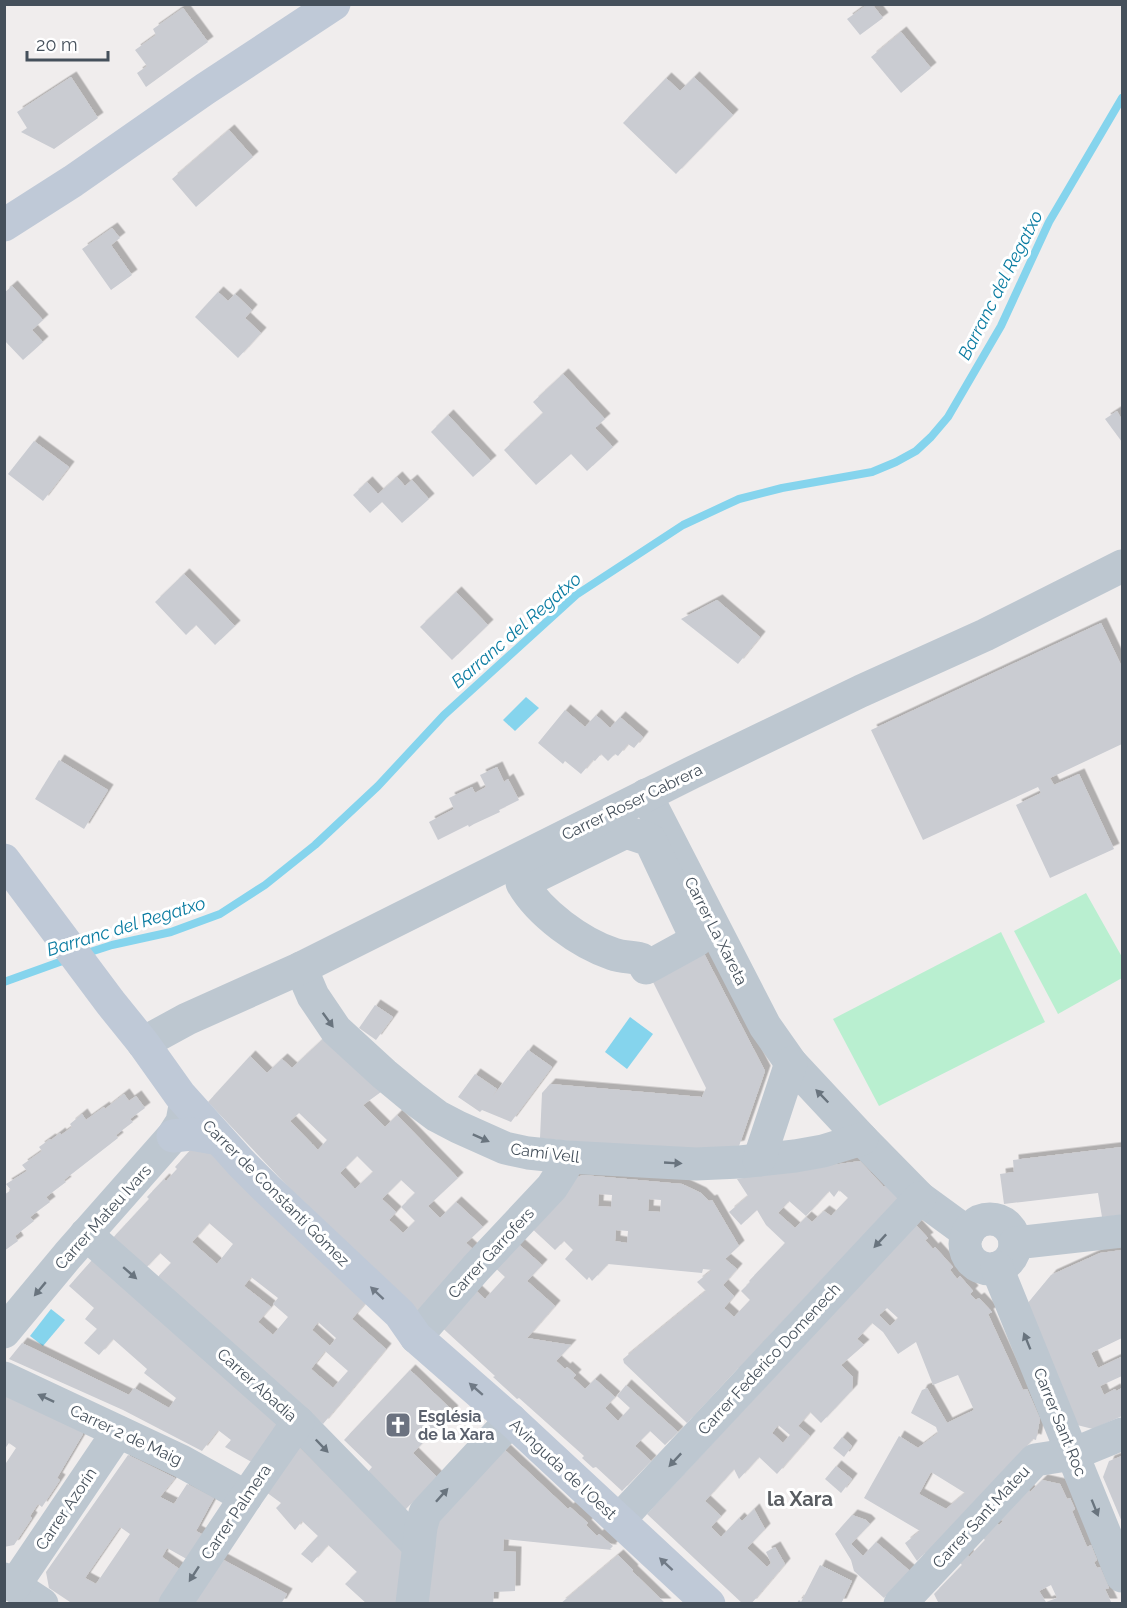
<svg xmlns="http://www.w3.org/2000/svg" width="1127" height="1608" font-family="Raleway,sans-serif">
<defs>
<filter id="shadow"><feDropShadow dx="5.5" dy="-5.5" stdDeviation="0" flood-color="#0004"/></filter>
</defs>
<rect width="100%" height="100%" fill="#f0eded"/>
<g fill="#b9efd0">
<polygon points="1086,893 1122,957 1122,978 1058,1014 1014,931"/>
<polygon points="1001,932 1045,1022 879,1106 833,1019"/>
</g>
<g fill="#85d4ed">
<polygon points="526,697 539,708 515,731 503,720"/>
<polygon points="630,1017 653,1034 627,1069 605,1052"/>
<polygon points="51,1309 65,1320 43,1346 30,1336"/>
</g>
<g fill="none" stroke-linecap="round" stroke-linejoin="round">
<g stroke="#85d4ed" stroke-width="8">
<polyline points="84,954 112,945 171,932 220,914 265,885 315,845 378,786 444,715 576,595 683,525 739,499 782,488 872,472 896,462 916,451 931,437 948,417 1001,326 1049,222 1122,98"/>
<polyline points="4,982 68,959"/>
</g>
</g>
<g fill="#caccd2" fill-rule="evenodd" filter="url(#shadow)">
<polygon points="868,4 872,4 883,18 860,35 847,19"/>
<polygon points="183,8 208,42 146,87 137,73 147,66 135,50 156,35 153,29"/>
<polygon points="901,32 931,68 901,93 871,57"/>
<polygon points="71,77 98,118 54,149 21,132 27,128 17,112"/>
<polygon points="694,77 733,115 676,174 623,123 666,78 680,91"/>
<polygon points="229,130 253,157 196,207 172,179"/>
<polygon points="112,228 120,238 111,245 132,275 111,290 82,249"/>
<polygon points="12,286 43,320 32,330 43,342 23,360 4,340 4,293"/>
<polygon points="218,292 228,301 235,294 252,310 245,318 261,333 238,358 195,317"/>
<polygon points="563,374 605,419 595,428 613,447 587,471 571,454 536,485 504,450 543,413 533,402"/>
<polygon points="1117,411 1122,420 1122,442 1105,419"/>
<polygon points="448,415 491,461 473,477 431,432"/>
<polygon points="34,441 69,467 43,501 8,474"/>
<polygon points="397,477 405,486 412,480 429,499 402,523 382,502 370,513 353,495 367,482 378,494"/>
<polygon points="184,574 235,626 215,645 196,625 186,635 155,602"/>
<polygon points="456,592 488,625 452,660 420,627"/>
<polygon points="717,600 760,637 738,664 681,619"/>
<polygon points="1101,623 1122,667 1122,744 1050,778 1054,785 1079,774 1114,849 1050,878 1016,805 1041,793 1038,787 923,840 871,730"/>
<polygon points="565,710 585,727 596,715 610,728 620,717 643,737 634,748 628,744 618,756 615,754 608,761 601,754 595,761 593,760 581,774 565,761 563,764 538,743"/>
<polygon points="59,760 108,790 84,829 35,799"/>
<polygon points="497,767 504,782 508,779 519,800 499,810 500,812 474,824 469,827 468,825 438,840 429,822 454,809 449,798 472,787 475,793 486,787 480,775"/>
<polygon points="697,940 765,1071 739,1146 692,1154 540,1138 542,1093 550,1084 702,1097 706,1088 646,968"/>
<polygon points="375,1005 393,1017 376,1040 359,1028"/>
<path d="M324,1038L381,1092L363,1105L385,1127L397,1115L458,1178L428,1206L440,1218L456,1202L483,1227L466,1243L477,1253L419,1315L328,1229L208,1102L250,1056L267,1073L282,1059L292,1068ZM299,1113L327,1140L318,1150L290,1121ZM357,1156L373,1172L355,1189L340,1173ZM401,1180L415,1193L401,1207L415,1221L403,1233L389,1220L396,1212L382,1199Z"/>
<polygon points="528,1050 552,1067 511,1122 482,1110 480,1112 458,1097 475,1074 497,1089 493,1096"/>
<polygon points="124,1094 129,1101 136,1096 145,1108 130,1119 133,1122 116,1135 118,1138 64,1180 66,1182 46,1197 50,1202 30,1217 34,1221 15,1236 18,1241 4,1251 4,1195 11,1190 6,1184 27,1171 22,1165 42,1151 39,1147 50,1139 51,1140 60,1133 61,1135 72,1127 70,1124 82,1114 86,1120 104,1107 105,1109"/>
<path d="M193,1147H208L368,1300L352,1319L386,1349L323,1424L154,1281L171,1263L160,1253L143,1271L110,1241L149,1199L147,1197L164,1179L166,1181L177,1169L175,1167ZM209,1223L233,1244L217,1264L192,1242ZM251,1277L278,1298L273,1304L288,1317L273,1335L258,1322L271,1307L244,1286ZM318,1322L336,1338L330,1346L312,1330ZM325,1351L348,1371L333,1388L311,1369Z"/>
<polygon points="1122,1147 1122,1215 1102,1217 1098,1193 1004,1204 1000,1174 1014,1172 1013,1160"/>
<path d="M860,1161L884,1187L886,1185L900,1200L824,1277L760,1345L762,1347L741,1370L738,1368L687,1423L624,1363L623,1359L706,1291L697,1282L712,1270L703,1269L702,1273L608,1264L592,1281L589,1277L587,1280L565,1259L573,1250L564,1241L555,1250L527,1224L569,1180L583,1175L682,1184L701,1193L709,1201L712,1200L739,1246L725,1259L737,1269L723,1285L734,1296L724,1308L734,1317L750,1300L741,1291L750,1282L749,1281L785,1243L766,1225L757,1210L741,1225L729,1212L748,1196L737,1179ZM839,1190L848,1198L831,1216L824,1211L812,1222L806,1217L795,1228L778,1213L789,1201L806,1216L829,1191L834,1197ZM599,1194L612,1195L611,1207L598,1206ZM649,1199L661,1200L660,1212L648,1211ZM616,1230L628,1231L627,1243L615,1241Z"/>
<path d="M916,1225L928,1238L925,1240L933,1249L935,1247L953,1267L950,1270L957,1279L960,1276L973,1291L970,1294L976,1300L979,1298L992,1312L988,1314L1023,1390L1027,1389L1040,1419L1036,1440L1033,1439L926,1555L925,1553L917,1561L905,1543L920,1531L864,1498L899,1436L918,1448L938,1433L936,1427L911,1413L922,1390L927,1388L947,1423L974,1410L958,1375L933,1385L916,1342L898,1354L883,1332L872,1323L857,1339L864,1345L841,1365L853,1377L852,1390L821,1423L810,1412L798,1426L810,1436L777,1474L759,1457L739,1479L734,1469L705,1501L721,1516L711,1527L721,1537L739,1518L742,1521L754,1509L765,1529L747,1548L767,1567L771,1563L766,1552L775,1547L785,1564L751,1604H743L647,1514ZM887,1308L898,1318L890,1326L879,1315ZM778,1425L790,1435L783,1443L772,1433ZM931,1472L965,1493L946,1509L919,1494Z"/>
<polygon points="513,1239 542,1265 527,1281 555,1306 527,1338 571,1345 556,1361 565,1369 567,1367 576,1375 573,1378 585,1389 595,1379 615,1397 605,1408 618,1421 630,1408 617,1396 626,1385 678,1432 665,1445 650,1431 635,1446 651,1461 622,1491 596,1467 593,1468 582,1458 584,1456 519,1398 517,1399 493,1377 495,1376 437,1323 471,1286 485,1299 505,1277 491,1264"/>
<polygon points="1122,1250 1122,1338 1091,1353 1098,1368 1121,1357 1122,1358 1122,1376 1100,1386 1104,1395 1115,1389 1116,1391 1122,1388 1122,1416 1093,1429 1077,1425 1027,1304 1051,1275 1100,1253"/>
<polygon points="93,1259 286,1427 257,1465 225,1447 231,1440 218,1430 202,1451 123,1410 9,1359 22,1343 129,1395 134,1388 169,1408 176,1398 144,1373 147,1369 113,1339 99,1355 84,1343 97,1329 85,1319 94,1308 69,1286"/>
<polygon points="410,1370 453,1411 413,1453 437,1477 405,1510 367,1473 372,1467 344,1440"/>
<polygon points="4,1390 79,1423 83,1434 57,1478 60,1480 42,1507 38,1504 30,1516 32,1518 14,1545 4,1547 4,1466 16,1448 9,1443 4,1450"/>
<polygon points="842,1437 852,1446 844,1457 833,1448"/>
<polygon points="294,1442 406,1554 399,1604 367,1604 345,1584 357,1572 328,1545 312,1563 301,1554 318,1536 302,1521 295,1530 276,1508 281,1503 262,1489"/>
<polygon points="505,1450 568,1509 570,1507 588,1523 586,1525 597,1536 599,1534 613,1546 610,1549 612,1550 504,1539 503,1551 516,1552 515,1591 494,1592 493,1604 424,1604 434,1524"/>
<path d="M128,1455L175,1478L160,1497L174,1504L187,1484L214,1498L196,1531L209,1538L192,1562L167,1548L162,1557L185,1573L164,1604H73L49,1588L46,1572ZM120,1527L130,1534L96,1584L85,1578Z"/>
<polygon points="1122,1456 1122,1522 1103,1477 1109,1461"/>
<polygon points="836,1466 852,1479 841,1493 825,1479"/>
<path d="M1042,1480L1060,1484L1067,1499L1070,1498L1075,1509L1072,1511L1087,1547L1091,1545L1097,1560L1094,1562L1097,1568L1100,1567L1109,1588L1105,1589L1112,1604H939L934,1594L962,1565L959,1562L967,1554L969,1557L985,1540L982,1537L996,1522L999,1525L1003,1521L1000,1519L1028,1489L1030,1492ZM1051,1585L1057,1598L1046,1602L1039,1591Z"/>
<polygon points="852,1515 866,1520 870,1524 851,1544 863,1556 876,1542 910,1571 884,1598 854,1571 851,1560 835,1534"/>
<polygon points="618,1555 633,1570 632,1571 666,1604 560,1604"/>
<polygon points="218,1557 287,1594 281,1604 189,1604"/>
<polygon points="820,1565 852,1581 841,1604 796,1604 799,1600 801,1602"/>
</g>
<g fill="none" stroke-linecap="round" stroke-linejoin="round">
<g stroke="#bdc7d0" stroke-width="33">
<polyline points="646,795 765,1026 791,1063 862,1139 920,1198 968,1233"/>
<path d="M626,832L650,840L697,940L646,968L641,959C632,957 621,957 613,954C580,943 539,913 522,883Z"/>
<polyline points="301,968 313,996 336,1030 384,1074 413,1098 437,1116 458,1127 505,1148 528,1153 567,1157 696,1164 740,1162 795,1156 823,1151 862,1139"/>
<polyline points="143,1043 187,1019 301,968 691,773 861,691 985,635 1122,566"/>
<polyline points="759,1160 791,1063"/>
<circle cx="990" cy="1244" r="25"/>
<polyline points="86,1234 298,1422 419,1546"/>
<polyline points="1015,1243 1122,1231"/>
<polyline points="997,1268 1122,1576"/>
<polyline points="4,1332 68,1255 173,1136 182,1122 184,1111"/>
<polyline points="416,1337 476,1268 552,1187 564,1168"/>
<polyline points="4,1378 181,1461 246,1497"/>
<polyline points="619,1520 920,1198"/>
<polyline points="4,1579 42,1604"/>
<polyline points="14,1586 118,1432"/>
<polyline points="175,1604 246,1497 298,1422"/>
<polyline points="412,1604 421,1527 425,1513 511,1420"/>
<polyline points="900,1604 1035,1460 1073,1454 1122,1434"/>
</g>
<g stroke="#bfc9d7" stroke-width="33">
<polyline points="4,225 73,181 205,89 334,4"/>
<polyline points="4,860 110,1002 143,1043 180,1095 241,1163 266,1188 400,1314 416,1337 511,1420 709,1604"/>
<polyline points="173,1136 191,1134 219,1139"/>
</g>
</g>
<defs><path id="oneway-solid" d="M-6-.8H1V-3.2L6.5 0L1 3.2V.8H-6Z" transform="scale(1.5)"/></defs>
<g fill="#69747e">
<use href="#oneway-solid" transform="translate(328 1020) rotate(54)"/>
<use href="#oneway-solid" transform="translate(822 1096) rotate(-134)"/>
<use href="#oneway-solid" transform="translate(481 1138) rotate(24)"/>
<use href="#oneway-solid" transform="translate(673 1163) rotate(3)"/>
<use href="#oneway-solid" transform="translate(880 1241) rotate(133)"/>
<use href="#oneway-solid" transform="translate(130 1273) rotate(41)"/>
<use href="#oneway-solid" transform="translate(40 1289) rotate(130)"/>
<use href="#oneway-solid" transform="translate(1027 1341) rotate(-112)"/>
<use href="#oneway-solid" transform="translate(46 1398) rotate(-155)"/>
<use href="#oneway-solid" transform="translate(322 1446) rotate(46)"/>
<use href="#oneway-solid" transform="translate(675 1460) rotate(133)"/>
<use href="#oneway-solid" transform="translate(442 1495) rotate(-48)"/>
<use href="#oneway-solid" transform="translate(1095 1508) rotate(68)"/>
<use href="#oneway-solid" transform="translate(194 1574) rotate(123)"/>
</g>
<g fill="#707a86">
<use href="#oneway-solid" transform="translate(377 1293) rotate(-137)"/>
<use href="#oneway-solid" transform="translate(476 1389) rotate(-139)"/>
<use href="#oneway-solid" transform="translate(666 1564) rotate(-137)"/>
</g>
<defs>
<g id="church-square" transform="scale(1.35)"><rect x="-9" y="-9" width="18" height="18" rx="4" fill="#6b7280" stroke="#fff"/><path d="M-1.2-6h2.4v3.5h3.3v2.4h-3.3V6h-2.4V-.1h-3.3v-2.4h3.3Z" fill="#fff"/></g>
</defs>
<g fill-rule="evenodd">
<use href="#church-square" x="398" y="1425"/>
</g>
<g text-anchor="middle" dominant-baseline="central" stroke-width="6" stroke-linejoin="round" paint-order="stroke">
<g font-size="16" fill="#45505b" stroke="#fff">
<text transform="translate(632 802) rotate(-26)">Carrer Roser Cabrera</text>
<text transform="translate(716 931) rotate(63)">Carrer La Xareta</text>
<text transform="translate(545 1153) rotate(7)">Camí Vell</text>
<text transform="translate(276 1193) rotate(45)">Carrer de Constantí Gómez</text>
<text transform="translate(103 1217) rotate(-48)">Carrer Mateu Ivars</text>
<text transform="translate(491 1253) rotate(-47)">Carrer Garrofers</text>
<text transform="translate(769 1359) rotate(-47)">Carrer Federico Domenech</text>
<text transform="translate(257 1385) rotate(42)">Carrer Abadia</text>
<text transform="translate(1060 1422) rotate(68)">Carrer Sant Roc</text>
<text transform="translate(126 1435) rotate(25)">Carrer 2 de Maig</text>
<text transform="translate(563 1469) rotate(43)">Avinguda de l'Oest</text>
<text transform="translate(66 1509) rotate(-56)">Carrer Azorín</text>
<text transform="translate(236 1512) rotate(-56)">Carrer Palmera</text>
<text transform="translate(981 1517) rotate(-47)">Carrer Sant Mateu</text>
</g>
<g font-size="16" font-weight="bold" fill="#5b616d" stroke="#fff" text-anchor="start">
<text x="418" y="1416">Església<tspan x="418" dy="18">de la Xara</tspan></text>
</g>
<g font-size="18" font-style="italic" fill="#097ba1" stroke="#fff">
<text transform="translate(1000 285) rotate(-63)">Barranc del Regatxo</text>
<text transform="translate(516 630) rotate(-41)">Barranc del Regatxo</text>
<text transform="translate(126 926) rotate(-17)">Barranc del Regatxo</text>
</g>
<g font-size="20" font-weight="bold" fill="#595d62" stroke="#fff">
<text x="800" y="1499">la Xara</text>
</g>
</g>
<rect width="1127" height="1608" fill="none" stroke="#45505b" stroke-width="12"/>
<path d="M27 51v9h81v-9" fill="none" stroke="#45505b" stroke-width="3"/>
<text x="36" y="51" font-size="18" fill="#45505b" stroke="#ffffff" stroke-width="4.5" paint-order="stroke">20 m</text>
</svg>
